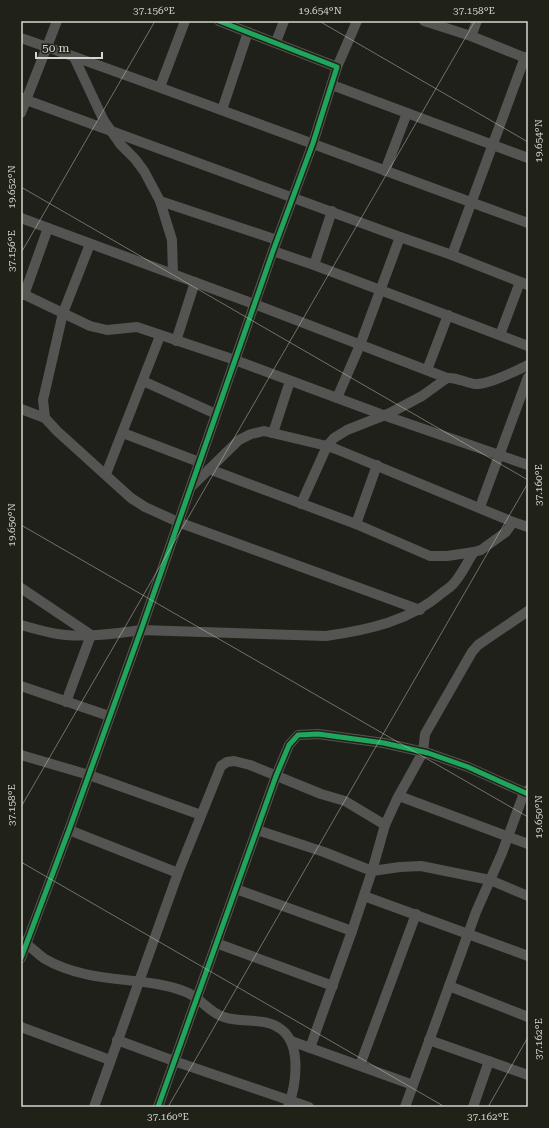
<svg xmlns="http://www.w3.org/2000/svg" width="549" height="1128" font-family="'Roboto Serif',serif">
<rect width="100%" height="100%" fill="#1f201a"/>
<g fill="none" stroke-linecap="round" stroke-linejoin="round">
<g stroke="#545552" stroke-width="10">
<polyline points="424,21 471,36 528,59"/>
<polyline points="471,36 477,21"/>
<path d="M21,38C191,97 359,162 528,223"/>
<polyline points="276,42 284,21"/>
<polyline points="74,57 104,121 121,145 135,159 144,171 160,201 172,240 173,274"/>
<polyline points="337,67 357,21"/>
<polyline points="332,85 528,158"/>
<polyline points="160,87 185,21"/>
<polyline points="21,98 400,237 452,255 528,285"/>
<polyline points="222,110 248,32"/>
<polyline points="21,113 57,21"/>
<polyline points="385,171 407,113"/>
<polyline points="160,201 277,240"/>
<path d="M21,218L254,304L447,378C457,377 466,383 475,384C487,385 516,371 528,365"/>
<polyline points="273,251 314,265 528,346"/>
<polyline points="452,255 525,57"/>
<polyline points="314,265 332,211"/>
<polyline points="21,293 90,326 107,330 137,327 235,360 383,415 528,465"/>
<polyline points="24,295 48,228"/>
<polyline points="500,335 520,282"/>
<polyline points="176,341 195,282"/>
<polyline points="427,370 448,315"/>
<polyline points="143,381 216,414"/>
<polyline points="337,398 360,345 400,237"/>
<polyline points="21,409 45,418 57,431 131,498 145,507 178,522 420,610"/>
<polyline points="45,418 43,400 63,313 90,244"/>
<polyline points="123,433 199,462"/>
<polyline points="273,433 290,381"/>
<polyline points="209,469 356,524 430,556 447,556 474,552 481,550 506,532 513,522"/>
<polyline points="106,474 160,336"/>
<polyline points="192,486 239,440 251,434 264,431 327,446 336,449 513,522 528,527"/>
<polyline points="301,504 327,446 334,438 347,430 390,413 422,396 447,378"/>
<polyline points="480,507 528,377"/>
<polyline points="356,524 377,465"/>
<polyline points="21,588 91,635 66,702"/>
<path d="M21,625C36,629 51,634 66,635C91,637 116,634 141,630L326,636C368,630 410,621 442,593C446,590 451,587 454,583C462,574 467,562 474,552"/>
<polyline points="21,686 109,716"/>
<polyline points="21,755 89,775 201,815"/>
<polyline points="399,796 528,844"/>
<polyline points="69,830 178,873"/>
<polyline points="257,830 324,852 372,871 400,867 421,866 490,880 528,896"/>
<polyline points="236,889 352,931"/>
<polyline points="364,896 528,956"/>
<path d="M21,941C30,945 37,954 45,959C57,966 72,971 85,974C118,982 154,979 186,992C200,997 209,1013 224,1017C243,1024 265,1016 282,1030C302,1046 296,1086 288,1107"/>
<polyline points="216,943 333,986"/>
<polyline points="21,958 69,830 141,630 273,251 313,143 337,67 219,21"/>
<polyline points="449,986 528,1017"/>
<polyline points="21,1027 110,1060"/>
<polyline points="117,1040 174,1061 309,1107"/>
<polyline points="429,1040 528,1075"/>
<polyline points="291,1041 413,1085"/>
<polyline points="310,1048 352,931 372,871 385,825 397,799 423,752 425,734 472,652 478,645 528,611"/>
<polyline points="360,1065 416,914"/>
<polyline points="94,1107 178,873 221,766 227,762 234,761 250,765 321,794 345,801 385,825"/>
<polyline points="158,1107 276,776 289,745 298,735 318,734 384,743 428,753 468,767 528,794"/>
<polyline points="405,1107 476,912 502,853 524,793 528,790"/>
<polyline points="473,1107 489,1061"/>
</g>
<g stroke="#202218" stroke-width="8">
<g id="cycleway">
<polyline points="21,958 69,830 141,630 273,251 313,143 337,67 219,21"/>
<polyline points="158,1107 276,776 289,745 298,735 318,734 384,743 428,753 468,767 528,794"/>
</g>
</g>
<use href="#cycleway" stroke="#20a55d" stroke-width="5"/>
</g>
<path fill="none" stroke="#d3d5ce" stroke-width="1" stroke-opacity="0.45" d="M319,21L528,142M21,187L528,480M21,253L155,21M21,525L528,817M21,807L475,21M21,862L445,1107M168,1107L528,483M488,1107L528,1037"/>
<rect width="549" height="1128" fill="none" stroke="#202218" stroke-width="44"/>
<path d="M36 52v6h66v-6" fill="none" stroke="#d3d5ce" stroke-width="2"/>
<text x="42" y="52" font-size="12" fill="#d3d5ce" stroke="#202218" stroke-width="3" paint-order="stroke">50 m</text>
<rect x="22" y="22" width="505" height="1084" fill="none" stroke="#d3d5ce" stroke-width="1.5"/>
<g font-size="10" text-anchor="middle" fill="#d3d5ce">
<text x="154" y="14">37.156°E</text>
<text x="320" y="14">19.654°N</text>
<text x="474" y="14">37.158°E</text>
<text transform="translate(538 141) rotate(-90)" y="4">19.654°N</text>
<text transform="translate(11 187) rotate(-90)" y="4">19.652°N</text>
<text transform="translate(11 251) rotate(-90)" y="4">37.156°E</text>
<text transform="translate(538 485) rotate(-90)" y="4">37.160°E</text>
<text transform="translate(11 525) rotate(-90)" y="4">19.650°N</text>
<text transform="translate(11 805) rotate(-90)" y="4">37.158°E</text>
<text transform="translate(538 817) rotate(-90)" y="4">19.650°N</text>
<text transform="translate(538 1039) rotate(-90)" y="4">37.162°E</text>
<text x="168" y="1120">37.160°E</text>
<text x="488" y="1120">37.162°E</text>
</g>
</svg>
